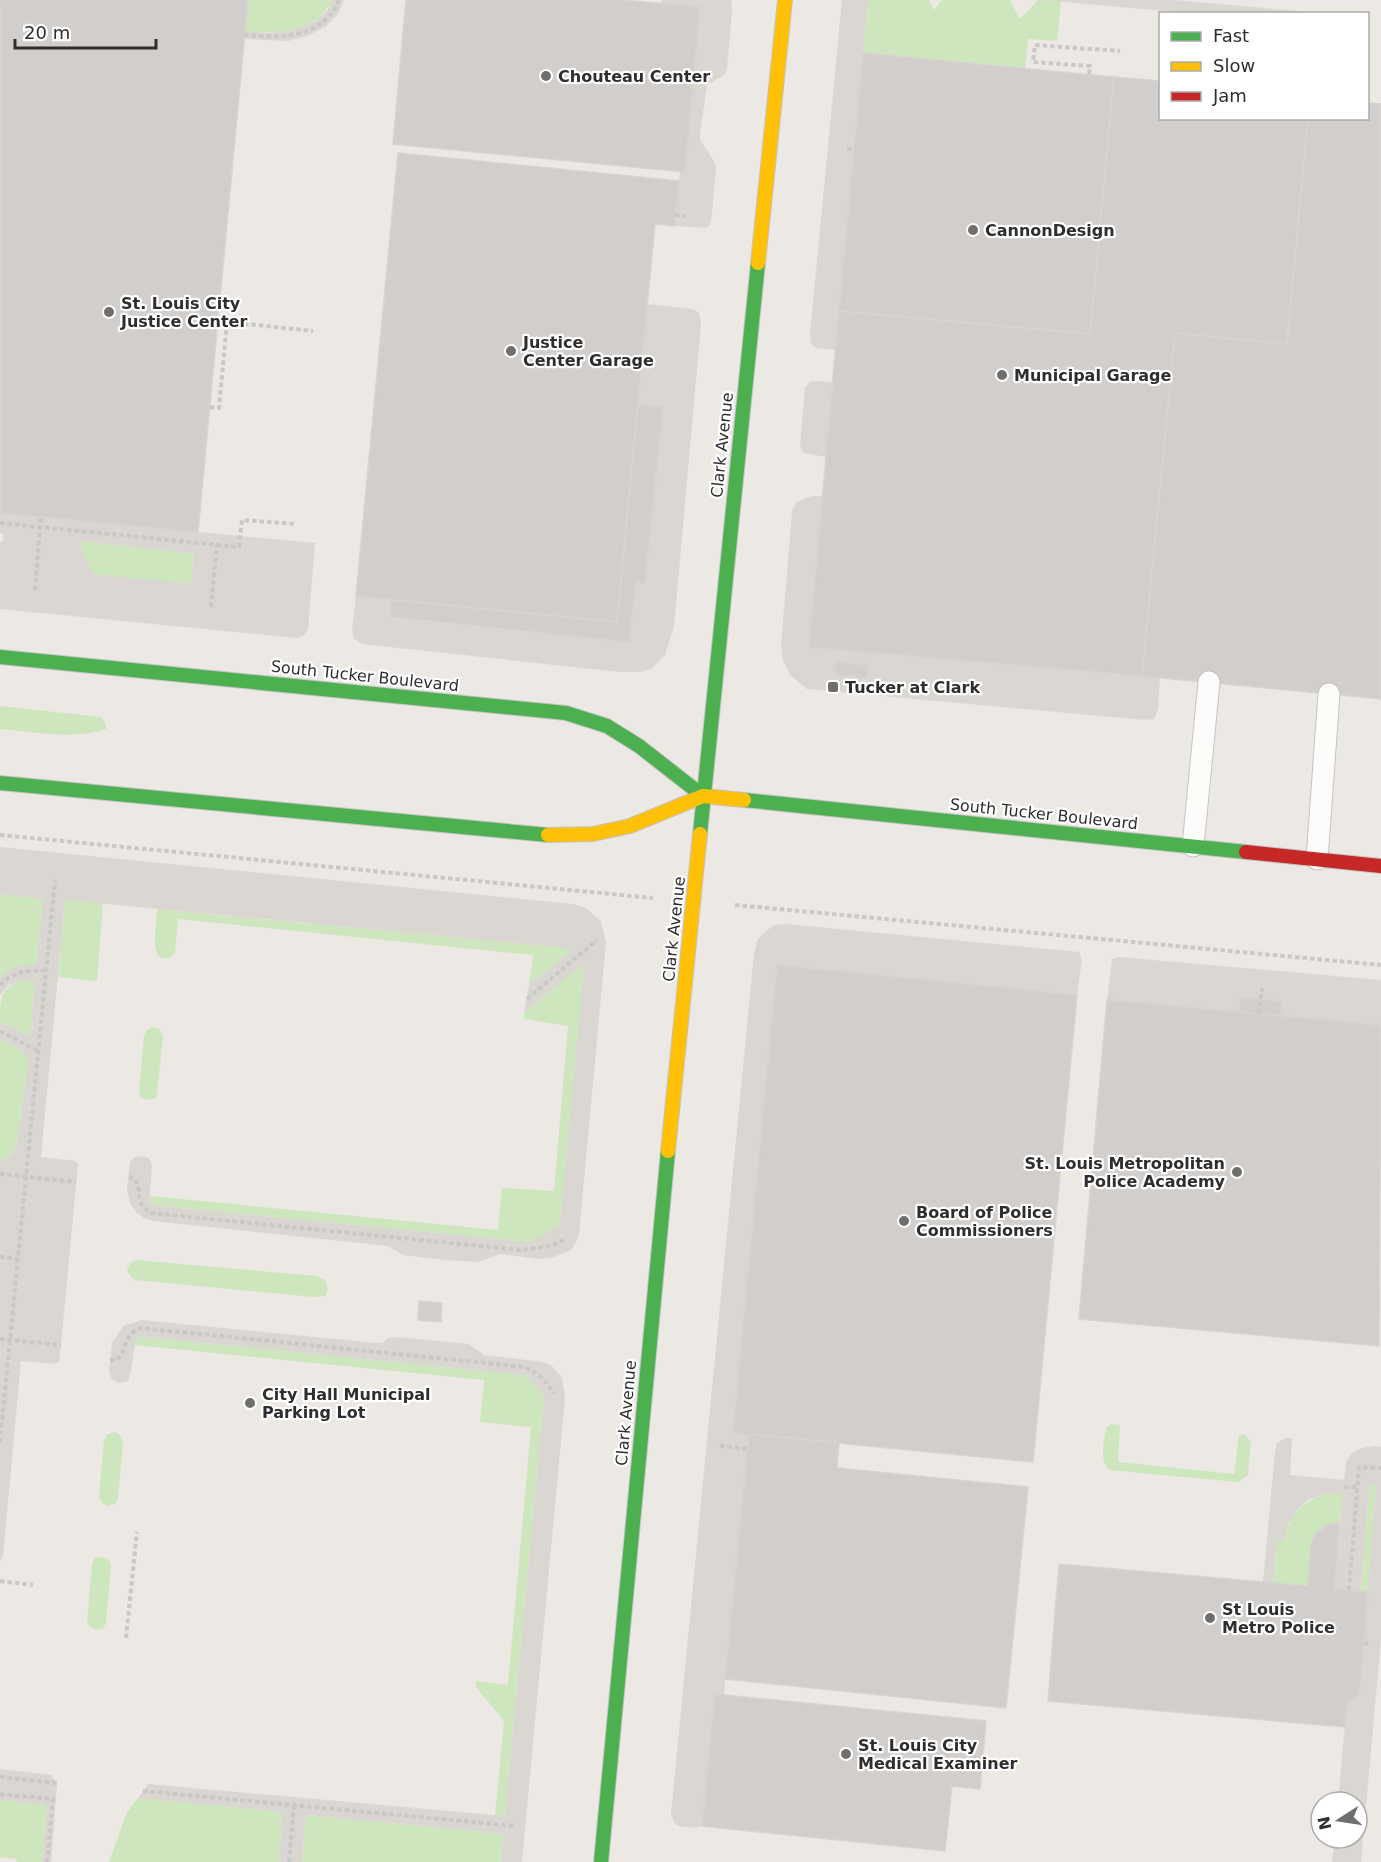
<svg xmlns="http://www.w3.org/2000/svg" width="1381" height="1862" font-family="'DejaVu Sans',sans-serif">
<rect width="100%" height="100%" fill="#ece8e4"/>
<g fill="#cee6be">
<path d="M248,0H332C317,33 277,34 245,31Z"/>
<polygon points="868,0 929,0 934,10 942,0 1010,0 1020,19 1038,0 1061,1 1057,41 1028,39 1025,68 863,53"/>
<polygon points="82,541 194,554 191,585 93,574 81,548"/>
<path d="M0,706L101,717L106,724V729C72,740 34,732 0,729Z"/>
<path d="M0,894L43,899L36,965C21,965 12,968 0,977Z"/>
<polygon points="65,900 103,903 97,981 58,977"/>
<path d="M157,909L568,948L571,951L529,985L533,955L178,919L175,953C171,957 168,960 162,958C150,955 157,920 157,909Z"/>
<polygon points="581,964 585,968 560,1224 531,1242 149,1205 150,1196 498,1230 502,1188 554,1191 568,1026 524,1019 524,1013"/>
<path d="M20,980H35L30,1037L0,1022C0,999 0,990 20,980Z"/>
<polygon points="154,1027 160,1030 163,1036 157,1093 155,1099 148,1100 141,1098 139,1092 144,1035 148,1029"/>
<polygon points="0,1039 21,1050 28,1061 17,1143 12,1154 0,1163"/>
<polygon points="137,1260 316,1276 325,1280 328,1289 325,1296 314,1297 135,1280 131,1277 127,1270 130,1263"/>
<polygon points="135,1336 526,1375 544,1397 505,1816 495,1816 504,1721 476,1687 476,1681 508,1685 531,1427 480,1422 484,1380 135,1345"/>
<path d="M1111,1424L1120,1425L1118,1462L1234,1474L1239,1435H1245L1251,1442L1248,1475L1238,1482L1109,1470C1099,1459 1104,1442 1106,1428Z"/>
<polygon points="115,1432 120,1435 123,1442 118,1499 115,1504 108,1506 102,1503 99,1497 104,1440 108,1434"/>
<polygon points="1369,1485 1376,1486 1368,1592 1361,1591"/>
<path d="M1325,1494H1343L1339,1524C1306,1521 1310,1563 1308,1586L1273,1583L1277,1540H1284C1291,1513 1299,1504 1325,1494Z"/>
<polygon points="103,1557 108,1559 111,1566 106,1623 103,1629 96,1630 90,1627 87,1622 92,1565 95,1558"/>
<polygon points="138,1798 282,1812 279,1862 109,1862 127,1812"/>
<polygon points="0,1800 47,1805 42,1862 17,1862 16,1859 0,1857"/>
<polygon points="306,1815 503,1834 501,1862 302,1862"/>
</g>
<g fill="#dad6d2" fill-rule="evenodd">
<polygon points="332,0 344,0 338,14 325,27 307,36 288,41 244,39 245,31 269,33 292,30 314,22 327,11"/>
<polygon points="661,0 731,0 732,11 727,69 724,75 707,85 700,133 700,140 714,161 716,169 711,222 707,228 674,226 680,171"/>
<polygon points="842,0 868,0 836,350 816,348 811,344 810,334"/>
<polygon points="1042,0 1175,0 1319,13 1188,13"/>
<polygon points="647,304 693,309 699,313 701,324 674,627 665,655 651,669 641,672 620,672 361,644 354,638 352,630 356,596 391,600 390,618 629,642 636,582 645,583 662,407 638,405"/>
<polygon points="817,381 833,382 826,457 804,453 800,446 805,388 810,382"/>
<path d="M815,496H823L809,647L1160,678L1158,709L1154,719L1144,720L807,689L790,675L783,660L781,645L792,512L796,503L806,498ZM836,662L868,665L867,678L835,675Z"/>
<path d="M0,513L315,543L308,629L305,635L297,638L0,609V543L3,540V533H0ZM82,541L194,554L191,584L93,574L81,548Z"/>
<polygon points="0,847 573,904 586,908 601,921 606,943 579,1234 575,1244 571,1250 551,1258 537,1259 500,1254 478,1262 445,1260 403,1255 388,1246 153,1221 144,1218 136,1212 130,1203 127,1190 130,1162 135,1157 142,1156 149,1158 152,1165 149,1205 531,1242 560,1224 584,968 581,965 524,1013 529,985 570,952 568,948 65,900 41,1157 75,1161 78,1164 61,1345 59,1361 56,1364 21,1361 3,1556 0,1562 0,1163 12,1154 17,1143 28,1061 21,1050 0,1039 0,1022 30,1036 35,981 20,980 8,986 0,995 0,977 10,969 23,965 36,965 43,899 0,894"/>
<polygon points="786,924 1079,952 1082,960 1077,995 777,966 749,1434 724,1694 715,1694 702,1826 695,1828 678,1826 674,1822 671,1814 754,953 758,939 765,932 774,925"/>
<polygon points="1119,957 1381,980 1381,1025 1280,1016 1282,1001 1241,998 1239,1013 1107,1000 1112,959"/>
<polygon points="142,1320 376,1343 382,1343 389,1338 398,1337 469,1344 484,1355 543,1362 552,1366 562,1378 565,1398 522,1862 501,1862 503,1834 306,1815 302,1862 279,1862 282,1812 138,1798 148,1784 505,1816 544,1397 526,1375 136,1336 131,1371 128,1381 119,1383 111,1379 109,1370 112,1343 123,1326"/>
<polygon points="1285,1438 1292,1438 1290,1475 1344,1480 1346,1462 1352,1453 1362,1448 1374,1446 1381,1447 1381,1639 1361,1862 1332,1862 1335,1838 1357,1838 1357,1802 1338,1802 1347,1701 1358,1696 1360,1688 1376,1486 1369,1485 1361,1591 1335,1589 1342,1494 1325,1494 1308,1500 1297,1510 1288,1524 1284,1541 1277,1540 1273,1583 1263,1582 1275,1452 1277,1443"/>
<polygon points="0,1769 51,1775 57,1783 51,1862 42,1862 47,1805 0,1800"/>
</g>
<g fill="#d1cecb" stroke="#d7d4d0" stroke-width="1.5">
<polygon points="0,0 248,0 198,532 0,513"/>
<polygon points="406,0 622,0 700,7 685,172 393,144"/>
<polygon points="863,53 1114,77 1090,334 839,311"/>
<polygon points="1114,77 1160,81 1160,118 1308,118 1287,344 1175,333 1142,676 809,647 839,311 1090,334"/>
<polygon points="1368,103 1381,104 1381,699 1142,676 1175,333 1287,344 1308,118 1368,118"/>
<polygon points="398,153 679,181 674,226 655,224 617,622 356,596"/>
<polygon points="638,405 663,407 645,583 636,582 629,642 390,617 391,600 617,622"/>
<polygon points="836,662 868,665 867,678 835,675"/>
<polygon points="777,965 1077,995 1033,1462 733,1433"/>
<polygon points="1240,998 1282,1001 1280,1016 1239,1013"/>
<polygon points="1107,1000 1381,1025 1379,1346 1079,1319"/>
<polygon points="419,1301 442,1303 441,1322 418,1320"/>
<polygon points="749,1434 839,1443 837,1468 1028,1487 1006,1708 725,1679"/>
<polygon points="1331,1523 1339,1524 1335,1589 1368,1592 1360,1688 1358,1696 1347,1701 1345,1727 1048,1701 1059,1564 1308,1586 1311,1543 1316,1533"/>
<polygon points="715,1694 986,1721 980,1789 952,1786 945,1851 702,1826"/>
</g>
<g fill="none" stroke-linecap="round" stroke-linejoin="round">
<g stroke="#c5c4c5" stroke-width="23">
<g id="lane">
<polyline points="1193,846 1209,682"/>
<polyline points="1317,859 1329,694"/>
</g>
</g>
<g stroke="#c5c4c5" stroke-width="16">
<g id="fast">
<polyline points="0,657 566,713 607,726 639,746 703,796"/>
<polyline points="0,783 548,835"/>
<polyline points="744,800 1246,852"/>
<polyline points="700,834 758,263"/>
<polyline points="601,1862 668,1151"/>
</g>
</g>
<g stroke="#c5c4c5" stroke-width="16">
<g id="slow">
<polyline points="758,263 785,0"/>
<polyline points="548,835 593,834 630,826 703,796 744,800"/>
<polyline points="668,1151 700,834"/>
</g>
</g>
<g stroke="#c5c4c5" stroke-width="16">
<polyline id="jam" points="1246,852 1381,866"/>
</g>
<g stroke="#c9c9c8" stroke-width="4" stroke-dasharray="4.5 3" stroke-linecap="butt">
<path d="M244,35C280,38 323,39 339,0"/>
<polyline points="1089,74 1090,66 1033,62 1035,45 1120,51"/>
<polyline points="847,149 855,149"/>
<polyline points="675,215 685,216"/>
<polyline points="210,407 219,408 227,322 313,331"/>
<polyline points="0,523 239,547 242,520 295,524"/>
<polyline points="35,590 41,517"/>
<polyline points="211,607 217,545"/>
<polyline points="0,835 653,898"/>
<polyline points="735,905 1381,965"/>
<path d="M0,985C14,971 28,970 46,971"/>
<polyline points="527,999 597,940"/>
<polyline points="1259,1014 1262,988"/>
<polyline points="0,1031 38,1051"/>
<polyline points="0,1174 76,1182"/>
<path d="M129,1177L134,1178C144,1193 132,1200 151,1213L520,1250L551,1246L567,1238"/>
<polyline points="0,1257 18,1259"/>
<polyline points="0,1339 61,1345"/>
<path d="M110,1360H117C127,1349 125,1333 141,1328L524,1367C539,1373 546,1381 554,1394"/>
<polyline points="0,1442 55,880"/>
<polyline points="720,1446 747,1449"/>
<polyline points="1344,1487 1357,1487"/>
<polyline points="0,1581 33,1585"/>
<polyline points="1349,1590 1359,1467 1381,1468"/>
<polyline points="126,1638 137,1532"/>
<polyline points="1364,1643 1369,1644"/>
<polyline points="0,1777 57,1783"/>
<polyline points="143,1791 514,1826"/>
<polyline points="0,1794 53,1799 47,1862"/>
<polyline points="289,1862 294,1805"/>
</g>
<use href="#lane" stroke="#fcfcfb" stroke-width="21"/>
<use href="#fast" stroke="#4caf50" stroke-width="14"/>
<use href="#slow" stroke="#ffc107" stroke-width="14"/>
<use href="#jam" stroke="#c62828" stroke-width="14"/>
</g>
<g fill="#706f6e" stroke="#fff" stroke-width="2">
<circle cx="546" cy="76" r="6"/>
<circle cx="973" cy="230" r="6"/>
<circle cx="109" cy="312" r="6"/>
<circle cx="511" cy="351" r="6"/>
<circle cx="1002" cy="375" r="6"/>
<rect x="827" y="681" width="12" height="12" rx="3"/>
<circle cx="1237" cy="1172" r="6"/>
<circle cx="904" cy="1221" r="6"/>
<circle cx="250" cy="1403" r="6"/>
<circle cx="1210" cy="1618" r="6"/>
<circle cx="846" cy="1754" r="6"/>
</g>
<g text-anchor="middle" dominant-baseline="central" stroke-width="4.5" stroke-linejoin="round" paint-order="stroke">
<g font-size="16" font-weight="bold" fill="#2e2e2e" stroke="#fff" text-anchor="start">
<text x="558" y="76">Chouteau Center</text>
<text x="985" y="230">CannonDesign</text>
<text x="121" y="303">St. Louis City<tspan x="121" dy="18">Justice Center</tspan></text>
<text x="523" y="342">Justice<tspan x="523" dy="18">Center Garage</tspan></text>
<text x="1014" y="375">Municipal Garage</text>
<text x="845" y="687">Tucker at Clark</text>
<text x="1225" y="1163" text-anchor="end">St. Louis Metropolitan<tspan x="1225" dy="18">Police Academy</tspan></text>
<text x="916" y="1212">Board of Police<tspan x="916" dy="18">Commissioners</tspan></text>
<text x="262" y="1394">City Hall Municipal<tspan x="262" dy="18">Parking Lot</tspan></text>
<text x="1222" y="1609">St Louis<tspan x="1222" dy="18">Metro Police</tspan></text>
<text x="858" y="1745">St. Louis City<tspan x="858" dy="18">Medical Examiner</tspan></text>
</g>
<g font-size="16" fill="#2e2e2e" stroke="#fff">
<text transform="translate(722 445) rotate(-84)">Clark Avenue</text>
<text transform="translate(365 676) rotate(6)">South Tucker Boulevard</text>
<text transform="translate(1044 814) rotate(6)">South Tucker Boulevard</text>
<text transform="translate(674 929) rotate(-84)">Clark Avenue</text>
<text transform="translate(626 1413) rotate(-85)">Clark Avenue</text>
</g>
</g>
<rect x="1159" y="12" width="210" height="108" fill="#ffffff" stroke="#ababab" stroke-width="1.5"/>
<rect x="1171" y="32" width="30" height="9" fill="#4caf50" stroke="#ababab" stroke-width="1.5"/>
<text x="1213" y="42" font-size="18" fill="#2e2e2e">Fast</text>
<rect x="1171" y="62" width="30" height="9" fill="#ffc107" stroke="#ababab" stroke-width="1.5"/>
<text x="1213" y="72" font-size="18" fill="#2e2e2e">Slow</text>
<rect x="1171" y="92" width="30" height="9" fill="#c62828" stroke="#ababab" stroke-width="1.5"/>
<text x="1213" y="102" font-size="18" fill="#2e2e2e">Jam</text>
<g transform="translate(1339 1820) rotate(258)"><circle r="28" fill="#ffffff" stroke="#ababab" stroke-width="1.5"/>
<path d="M0-4.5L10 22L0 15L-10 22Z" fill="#706f6e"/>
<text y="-9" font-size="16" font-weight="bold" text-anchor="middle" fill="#2e2e2e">N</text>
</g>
<path d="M15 39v9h141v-9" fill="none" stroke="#2e2e2e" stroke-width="3"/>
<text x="24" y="39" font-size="18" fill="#2e2e2e" stroke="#ffffff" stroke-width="4.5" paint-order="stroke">20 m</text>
</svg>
